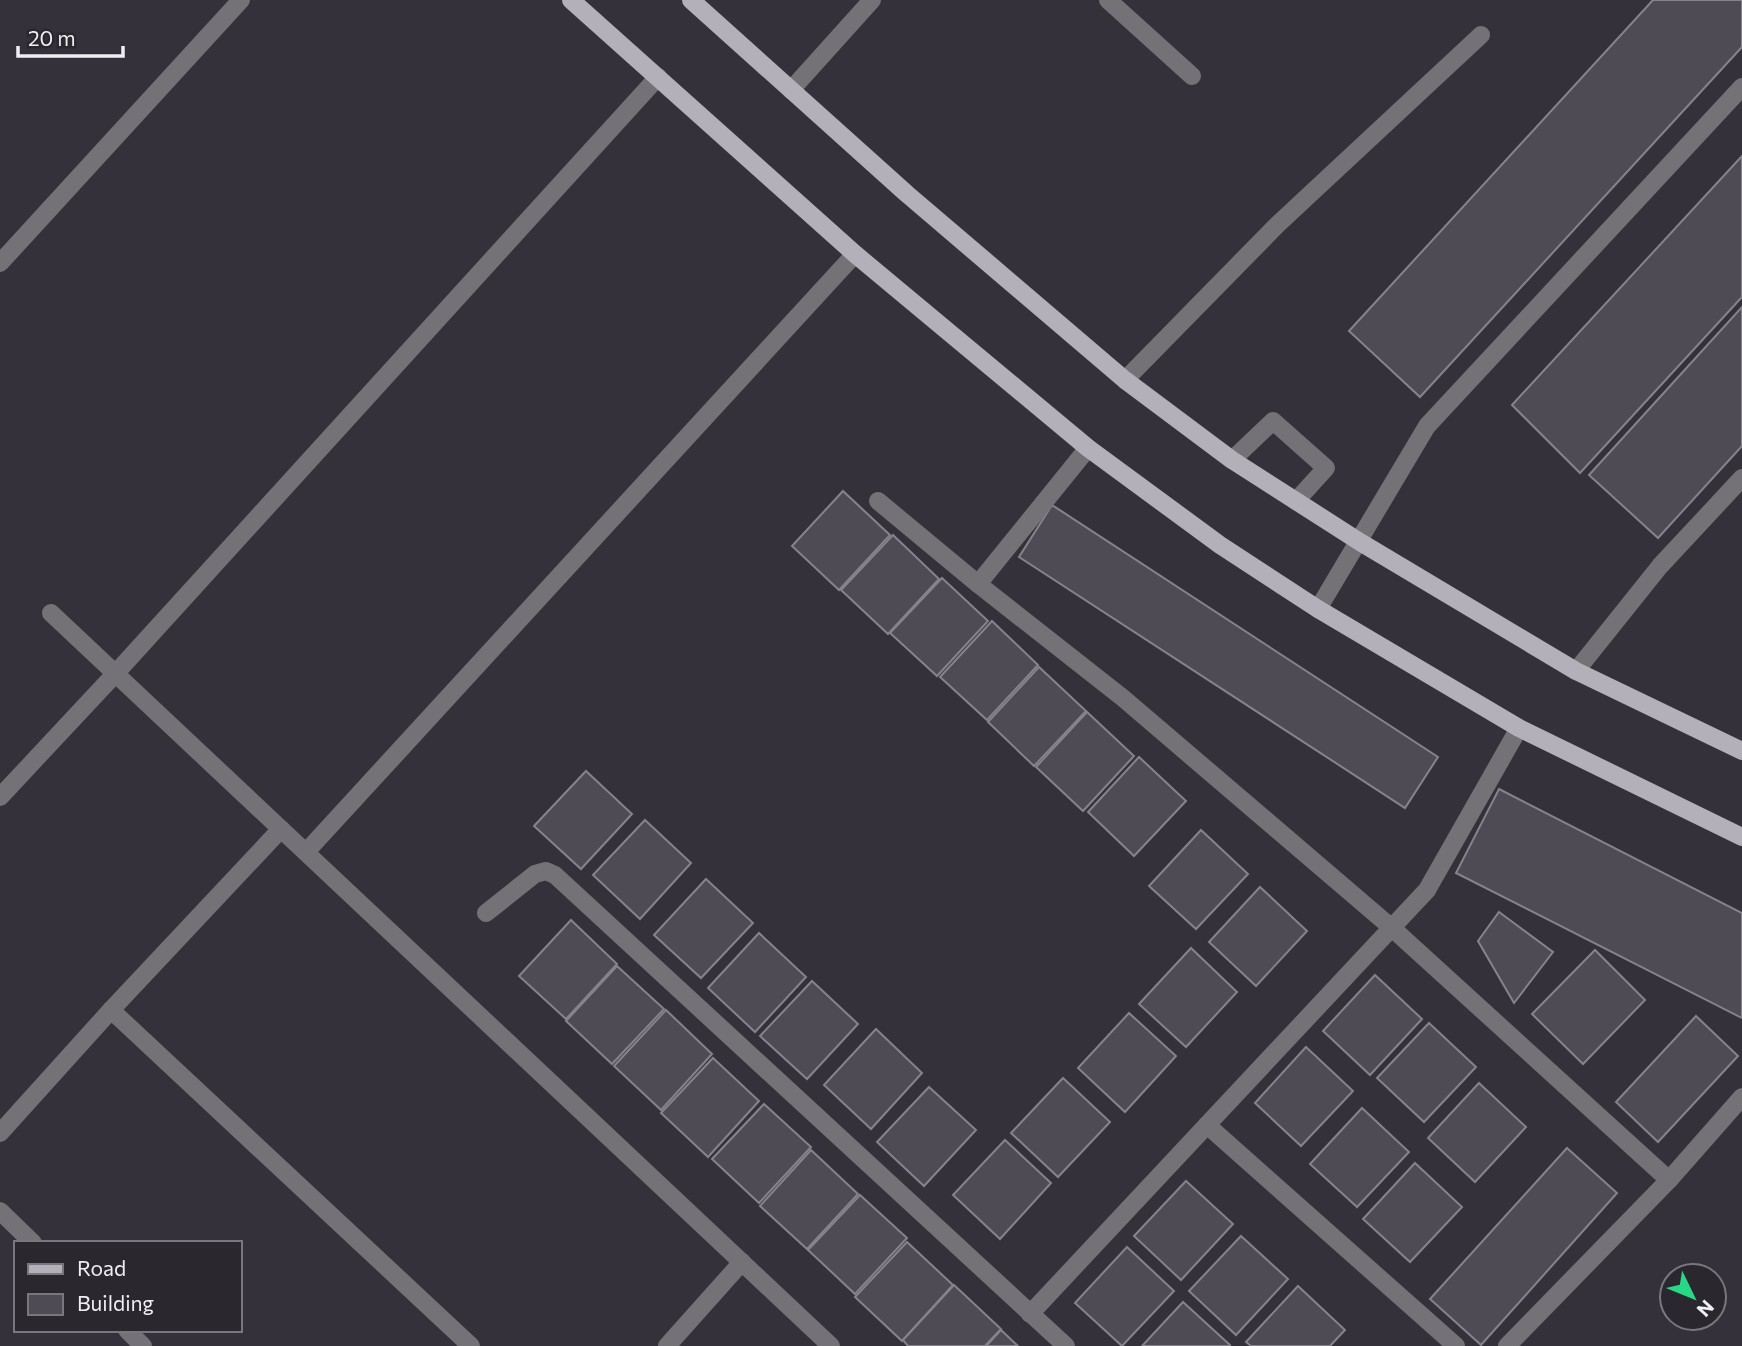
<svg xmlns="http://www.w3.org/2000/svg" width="1742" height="1346" font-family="Commissioner,sans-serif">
<rect width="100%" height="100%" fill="#35313a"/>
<g fill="#4f4b54" stroke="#87838c" stroke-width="2">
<polygon points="1653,0 1742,0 1742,47 1420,397 1349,331"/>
<polygon points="1742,156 1742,297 1580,473 1512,405"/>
<polygon points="1742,307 1742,446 1658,538 1589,475"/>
<polygon points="843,491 890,535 839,590 792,546"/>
<polygon points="1052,505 1438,757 1405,808 1019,557"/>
<polygon points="893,535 939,579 888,634 841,590"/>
<polygon points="942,578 988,621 937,676 890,633"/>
<polygon points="992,621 1038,665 987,720 940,677"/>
<polygon points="1039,667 1086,711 1034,766 988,722"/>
<polygon points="1087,712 1134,756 1083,811 1036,767"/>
<polygon points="1139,757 1186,801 1134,856 1088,812"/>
<polygon points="586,771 632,814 581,869 534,826"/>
<polygon points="1499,789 1742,913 1742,1018 1456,873"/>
<polygon points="645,820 691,863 640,919 593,875"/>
<polygon points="1201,830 1248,874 1196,929 1149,886"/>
<polygon points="706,879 753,923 701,978 654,935"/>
<polygon points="1260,887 1307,931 1256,986 1209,942"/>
<polygon points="1499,912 1553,952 1514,1003 1478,941"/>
<polygon points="571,920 617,964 566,1019 519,976"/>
<polygon points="759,933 806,977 755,1032 708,988"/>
<polygon points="1191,948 1237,992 1186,1047 1139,1004"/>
<polygon points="1595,950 1645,1000 1583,1064 1532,1014"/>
<polygon points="617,966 664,1009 612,1064 566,1021"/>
<polygon points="1375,975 1422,1019 1370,1075 1323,1031"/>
<polygon points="812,981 858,1024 807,1079 760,1036"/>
<polygon points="666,1010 712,1054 661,1110 614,1066"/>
<polygon points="1129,1013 1176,1056 1125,1112 1078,1068"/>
<polygon points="1696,1016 1738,1056 1658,1142 1616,1102"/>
<polygon points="1429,1023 1476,1067 1424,1122 1377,1078"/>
<polygon points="876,1029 922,1073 871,1129 824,1085"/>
<polygon points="1306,1047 1353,1091 1301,1146 1255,1103"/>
<polygon points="713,1058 759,1101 708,1157 661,1113"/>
<polygon points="1063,1078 1110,1122 1058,1177 1011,1133"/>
<polygon points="1479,1083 1526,1127 1475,1182 1428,1138"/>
<polygon points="929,1087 976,1130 924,1186 877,1142"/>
<polygon points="764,1104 811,1147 759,1203 712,1159"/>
<polygon points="1362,1108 1409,1152 1357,1207 1310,1164"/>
<polygon points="1005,1140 1051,1183 1000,1239 953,1195"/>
<polygon points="1567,1148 1617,1193 1481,1345 1430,1299"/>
<polygon points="811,1150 858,1194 807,1249 760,1206"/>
<polygon points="1415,1163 1462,1207 1410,1262 1363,1219"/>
<polygon points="1186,1181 1233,1224 1181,1280 1134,1236"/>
<polygon points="860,1195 907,1238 855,1294 808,1250"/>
<polygon points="1241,1236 1288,1279 1236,1335 1189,1291"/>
<polygon points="907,1242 953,1285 902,1341 855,1297"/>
<polygon points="1127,1247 1174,1291 1122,1346 1075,1303"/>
<polygon points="954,1285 1001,1329 985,1346 908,1346 903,1340"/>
<polygon points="1298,1286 1345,1330 1330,1346 1251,1346 1246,1342"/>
<polygon points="1183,1302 1230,1345 1229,1346 1142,1346"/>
<polygon points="1001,1330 1018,1346 986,1346"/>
</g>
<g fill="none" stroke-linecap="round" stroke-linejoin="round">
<g stroke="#747276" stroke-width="18">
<polyline points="1108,0 1192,76"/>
<polyline points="791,90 872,0"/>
<polyline points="0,263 241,0"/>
<polyline points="1125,380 1277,225 1481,35"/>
<polyline points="1232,460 1273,421 1326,468 1296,501"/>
<polyline points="878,501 978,584 1123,698 1392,928 1669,1180"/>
<polyline points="978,584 1088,448"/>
<polyline points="1318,609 1427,426 1742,87"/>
<polyline points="51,613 831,1346"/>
<polyline points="1576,671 1660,566 1742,478"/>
<polyline points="0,797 115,674 658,77"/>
<polyline points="306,852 855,254"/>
<polyline points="486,913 535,874 546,871 555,875 1066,1346"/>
<polyline points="111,1010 471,1346"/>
<polyline points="1207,1125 1456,1346"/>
<polyline points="0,1133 111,1010 281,829"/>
<polyline points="0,1211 33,1243"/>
<polyline points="1030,1314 1427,890 1519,728"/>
<polyline points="127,1330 143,1346"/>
<polyline points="667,1346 742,1262"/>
<polyline points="1507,1346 1669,1180 1742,1097"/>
</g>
<g stroke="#b4b0b9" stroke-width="18">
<polyline points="571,0 855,254 1088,448 1220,545 1318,609 1519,728 1742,837"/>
<polyline points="691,0 907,194 1125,380 1232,460 1360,542 1576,671 1742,751"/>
</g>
</g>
<rect x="14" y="1241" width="228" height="91" fill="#2b272f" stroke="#7a767d" stroke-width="2"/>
<rect x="28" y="1264" width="35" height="10" fill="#b4b0b9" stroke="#7a767d" stroke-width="2"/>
<text x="77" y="1276" font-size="21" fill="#f0edf3">Road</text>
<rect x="28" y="1294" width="35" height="21" fill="#4f4b54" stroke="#7a767d" stroke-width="2"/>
<text x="77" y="1311" font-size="21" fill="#f0edf3">Building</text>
<g transform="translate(1693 1297) rotate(133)"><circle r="33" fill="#2b272f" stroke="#7a767d" stroke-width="2"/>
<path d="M0-5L12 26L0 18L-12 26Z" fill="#29d885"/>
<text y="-10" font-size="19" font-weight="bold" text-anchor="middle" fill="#f0edf3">N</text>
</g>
<path d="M18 46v10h105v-10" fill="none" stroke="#f0edf3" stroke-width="3.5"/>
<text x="28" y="46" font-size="21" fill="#f0edf3" stroke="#2b272f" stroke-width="5" paint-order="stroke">20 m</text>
</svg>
